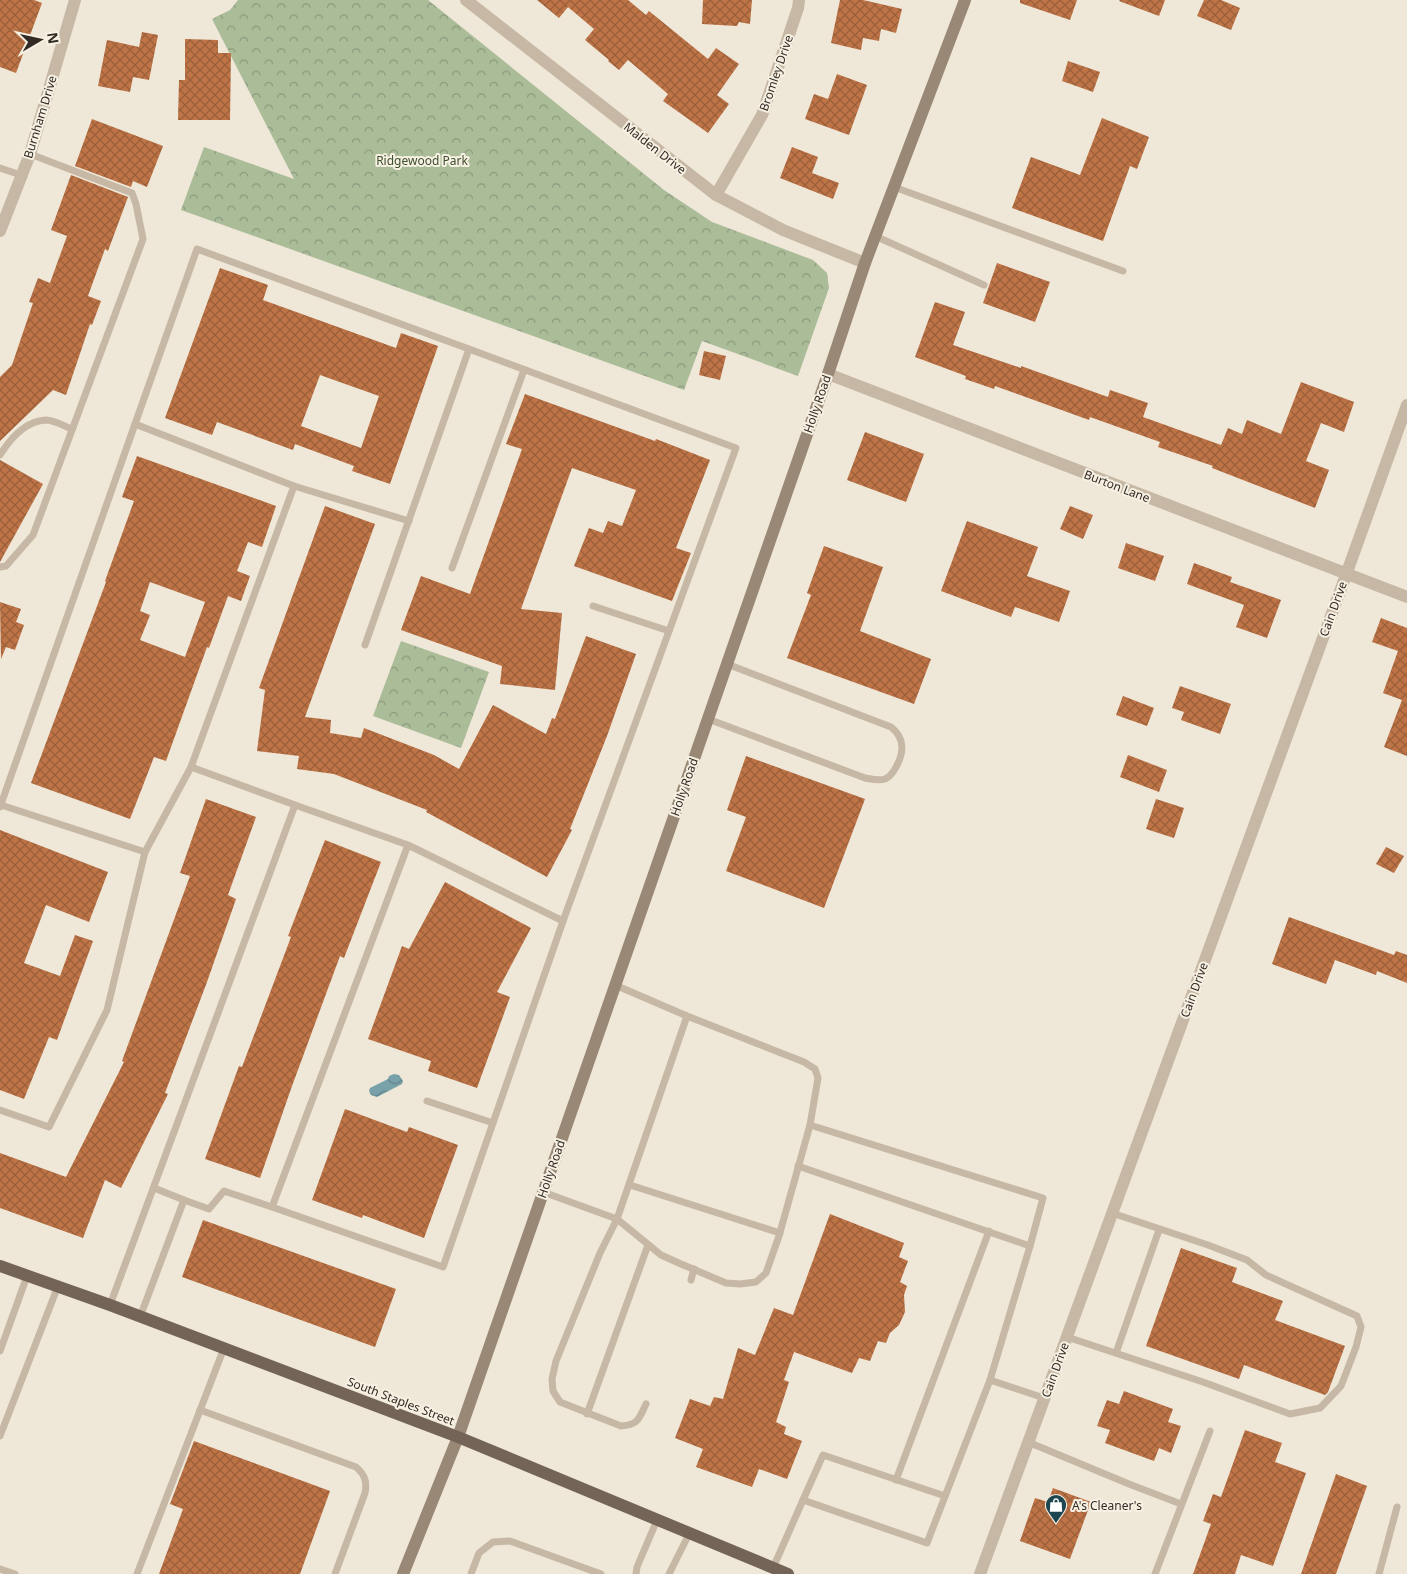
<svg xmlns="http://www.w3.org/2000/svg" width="1407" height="1574" font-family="'Noto Sans',sans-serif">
<defs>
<pattern id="forest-crowns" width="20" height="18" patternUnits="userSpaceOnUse" patternTransform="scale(1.25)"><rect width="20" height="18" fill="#abbc99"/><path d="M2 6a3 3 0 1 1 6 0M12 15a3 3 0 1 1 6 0" fill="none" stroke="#8c997d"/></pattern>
<pattern id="water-waves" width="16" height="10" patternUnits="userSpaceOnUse" patternTransform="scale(1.25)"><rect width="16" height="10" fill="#78a1aa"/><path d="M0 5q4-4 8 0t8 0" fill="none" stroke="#63838a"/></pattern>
<pattern id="building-cross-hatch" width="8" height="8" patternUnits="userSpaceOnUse" patternTransform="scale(1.25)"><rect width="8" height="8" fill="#be7446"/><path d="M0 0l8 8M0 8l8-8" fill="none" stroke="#9b5f3a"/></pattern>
</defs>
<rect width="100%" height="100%" fill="#efe7d7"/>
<g fill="url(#forest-crowns)">
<polygon points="238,0 428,0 664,190 712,222 813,260 827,273 829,288 798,376 702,341 684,390 181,210 204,147 294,179 212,19 230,10"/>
<polygon points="401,641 489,672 461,748 373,716"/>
</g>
<polygon fill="url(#water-waves)" points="394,1074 399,1075 403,1081 402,1084 377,1097 371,1095 369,1091 370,1088 388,1079 389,1076"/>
<g fill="url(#building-cross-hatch)" fill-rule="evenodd">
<polygon points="0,0 34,0 42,3 16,73 0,67"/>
<polygon points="537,0 628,0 646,15 649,11 708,59 716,48 739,64 717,95 729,104 708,133 663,101 668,94 628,60 619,70 608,61 609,60 585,40 594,29 568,7 559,18"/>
<polygon points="703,0 752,0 750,24 739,22 737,26 702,24"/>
<polygon points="840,0 863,0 902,9 896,33 881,29 879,41 863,38 861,50 831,43"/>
<polygon points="1020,0 1077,0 1070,20 1020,3"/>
<polygon points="1120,0 1165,0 1159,16 1119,1"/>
<polygon points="1204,0 1221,0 1240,8 1231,30 1197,16"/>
<polygon points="142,32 158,35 149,80 133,77 130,92 98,86 107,40 139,47"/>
<polygon points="185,39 218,40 218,53 231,53 230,120 178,120 179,80 185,80"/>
<polygon points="1068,61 1100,72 1093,92 1062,81"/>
<polygon points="837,74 867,85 849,135 805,119 814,94 828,99"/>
<polygon points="1102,118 1149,137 1137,169 1130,166 1103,241 1012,208 1031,157 1080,175"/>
<polygon points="92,119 163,146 147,187 133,181 131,187 75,166"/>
<polygon points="792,147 818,157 812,173 839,183 833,199 780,178"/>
<polygon points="71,175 128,197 108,251 105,249 88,296 101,301 92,325 90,324 66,395 53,390 0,441 0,377 12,365 33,303 29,302 38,278 50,283 67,236 51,230"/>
<polygon points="997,263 1050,282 1035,322 983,303"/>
<path d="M220,268L268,285L263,300L396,348L401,333L438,346L390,484L352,471L354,466L295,444L293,450L217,422L212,435L165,418ZM320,375L379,396L361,448L301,426Z"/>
<polygon points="935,302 965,312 953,345 1021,368 1021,366 1108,397 1110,390 1148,403 1143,417 1221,445 1228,428 1242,434 1247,420 1281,434 1301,382 1354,402 1344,432 1321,423 1306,461 1329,470 1315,508 1212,468 1213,466 1158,447 1160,442 1090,417 1089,420 995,386 994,389 965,379 966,376 915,357"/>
<polygon points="704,351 726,356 720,380 699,375"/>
<polygon points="525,394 655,441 656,439 710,460 676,548 691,553 672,601 574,566 589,528 603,533 608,521 622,526 636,490 572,468 521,609 562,613 555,690 500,684 502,666 401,630 421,576 470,594 522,449 506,444"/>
<polygon points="865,432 924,454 906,502 847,480"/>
<path d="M137,456L276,506L262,547L248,542L237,571L250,576L241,601L228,596L209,648L207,647L166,761L154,757L130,819L31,783L106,582L105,581L134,501L122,497ZM150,582L205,602L185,657L140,640L150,615L140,611Z"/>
<polygon points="0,460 43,484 0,562"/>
<polygon points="325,506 375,524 305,717 331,720 330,733 361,738 364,728 434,755 459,769 493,705 546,734 552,718 555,719 586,636 636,654 607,736 570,829 572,830 547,877 426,812 427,810 334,774 297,769 299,756 257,751 265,690 259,688"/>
<polygon points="1070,506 1093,515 1083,539 1060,529"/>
<polygon points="967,521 1038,547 1027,576 1070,591 1059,622 1015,607 1011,617 941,591"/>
<polygon points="1126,543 1164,556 1155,581 1118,568"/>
<polygon points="824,546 883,567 860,631 931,659 914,704 787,658 811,595 807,593"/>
<polygon points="1194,563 1232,577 1230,582 1281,600 1267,638 1236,627 1244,605 1187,584"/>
<polygon points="0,602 21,609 16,622 24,625 15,650 6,647 1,659"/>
<polygon points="1381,618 1407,628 1407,756 1384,747 1402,700 1383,693 1398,651 1372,642"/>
<polygon points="1180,686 1231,704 1220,734 1181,720 1184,712 1172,708"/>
<polygon points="1123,696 1154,708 1147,726 1116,715"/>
<polygon points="1128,755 1167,770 1159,792 1120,777"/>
<polygon points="746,756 865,799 824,908 726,871 746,817 727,810"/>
<polygon points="206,799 256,817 228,895 236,899 207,982 165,1093 168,1094 121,1188 105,1180 83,1238 0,1208 0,1153 66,1177 124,1062 122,1061 190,876 180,873"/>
<polygon points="1156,799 1184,808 1174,838 1146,829"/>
<polygon points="0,830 108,872 89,922 46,905 24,963 60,976 75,935 93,941 57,1040 49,1037 24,1099 0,1090"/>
<polygon points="325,840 381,862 344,958 340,956 292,1086 260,1178 205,1159 239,1066 242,1067 291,937 288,936"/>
<polygon points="1386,847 1404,856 1394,873 1376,864"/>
<polygon points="445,882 531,928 497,992 510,997 477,1088 428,1071 431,1061 368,1039 402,946 409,949"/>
<polygon points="1289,917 1394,955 1396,951 1407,955 1407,983 1377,971 1376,975 1335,960 1326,984 1272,964"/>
<polygon points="345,1109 407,1132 409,1127 458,1145 424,1238 363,1215 362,1218 312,1200"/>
<polygon points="830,1214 904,1243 899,1257 908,1261 900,1282 907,1286 904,1295 905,1312 899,1325 890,1333 886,1343 878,1341 870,1361 859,1358 852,1373 794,1352 784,1380 789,1382 776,1422 786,1427 784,1434 802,1441 787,1479 759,1469 752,1487 696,1467 703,1449 675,1438 690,1399 710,1406 714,1397 723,1399 738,1348 755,1355 774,1308 793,1315"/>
<polygon points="203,1220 396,1289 375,1347 182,1277"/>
<polygon points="1181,1248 1237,1268 1232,1282 1283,1301 1275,1320 1345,1346 1328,1392 1325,1395 1244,1365 1239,1379 1146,1346"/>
<polygon points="1124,1391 1173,1409 1168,1422 1181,1426 1171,1453 1159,1448 1154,1461 1105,1443 1110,1430 1097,1426 1107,1400 1119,1404"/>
<polygon points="1245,1430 1282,1443 1275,1462 1306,1473 1273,1566 1241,1555 1235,1574 1193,1574 1211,1524 1203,1521 1213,1494 1221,1497"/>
<polygon points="194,1441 330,1491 300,1574 159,1574 183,1509 170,1504"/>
<polygon points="1336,1474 1367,1486 1336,1574 1301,1574"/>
<polygon points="1053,1488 1091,1502 1070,1559 1020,1541 1035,1498 1048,1502"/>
</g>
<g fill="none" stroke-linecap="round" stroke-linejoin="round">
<g stroke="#c6b8a5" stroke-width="7">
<polyline points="0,168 21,175"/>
<polyline points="894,187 1123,271"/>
<polyline points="875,236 984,285"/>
<polyline points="469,349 736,448 563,921"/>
<path d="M0,455C10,439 26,421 46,420C54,420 64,426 72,429"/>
<polyline points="294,486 409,521"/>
<polyline points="0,567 6,566 33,535 143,239 136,204 132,193 30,154"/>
<polyline points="452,568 524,370"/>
<polyline points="593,606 669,631"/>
<path d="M708,719L865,778C871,779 879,781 885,779C890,777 894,771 896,767C904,753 905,738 891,727L727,664"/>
<polyline points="1,805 145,852"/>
<polyline points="295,805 408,845 272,1207 443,1267 563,921 408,845"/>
<polyline points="0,807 135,424"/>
<polyline points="427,1101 493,1123"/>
<polyline points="0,1110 49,1127 107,1010 145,852 191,767"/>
<polyline points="810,1125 1043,1198 1030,1246"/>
<polyline points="798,1166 1030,1246 990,1380 1044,1398"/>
<polyline points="630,1185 780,1233"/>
<polyline points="543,1192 617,1219 661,1255 681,1264 726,1283 740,1284 756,1282 766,1273 779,1236 810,1125 818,1078 815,1069 804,1062 687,1016 615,985"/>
<polyline points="184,1200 209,1209 224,1191 272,1207"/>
<polyline points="691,1280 694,1269"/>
<polyline points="110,1305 295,805 191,767 294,486 135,424 197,249 469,349 365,645"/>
<polyline points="140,1317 184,1200 154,1188"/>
<polyline points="1067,1337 1203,1382 1290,1414 1320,1408 1341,1386 1356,1347 1361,1327 1357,1316 1266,1275 1247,1260 1208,1245 1112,1213"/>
<polyline points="0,1351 27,1276"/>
<polyline points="1116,1353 1159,1230"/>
<path d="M646,1404C639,1418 639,1425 621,1426L560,1402L553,1391L552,1379L556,1361L600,1253L617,1219L687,1016"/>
<path d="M200,1410L356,1467C365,1475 367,1481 365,1493L335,1574"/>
<polyline points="587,1414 648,1245"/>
<polyline points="0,1436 58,1286"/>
<polyline points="1028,1442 1129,1484 1181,1504"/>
<polyline points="896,1480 989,1231"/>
<polyline points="803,1500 823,1455 945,1496"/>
<polyline points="773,1568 803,1500 927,1543 990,1380"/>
<polyline points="0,1569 15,1574"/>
<polyline points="137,1574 224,1348"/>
<polyline points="471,1574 479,1553 493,1542 510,1541 601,1574"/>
<polyline points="636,1574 637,1567 657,1520"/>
<polyline points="669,1574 689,1534"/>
<polyline points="1155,1574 1210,1431"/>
<polyline points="1379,1574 1397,1507"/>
</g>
<g stroke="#c6b8a5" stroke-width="12">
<polyline points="466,0 716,195 783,230 865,263"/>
<polyline points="716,195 762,115 798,8 799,0"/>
<polyline points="0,231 30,154 75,0"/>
<polyline points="828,374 1407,597"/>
<polyline points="980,1574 1346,575 1407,405"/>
</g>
<polyline stroke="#998876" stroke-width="12" points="403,1574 458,1437 828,374 865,263 965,0"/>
<polyline stroke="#736457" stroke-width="12" points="0,1266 110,1305 458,1437 788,1574"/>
</g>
<defs>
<g id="shop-pin" transform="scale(1.125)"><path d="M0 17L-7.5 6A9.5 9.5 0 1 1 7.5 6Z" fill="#1e4650" stroke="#f7f1e3"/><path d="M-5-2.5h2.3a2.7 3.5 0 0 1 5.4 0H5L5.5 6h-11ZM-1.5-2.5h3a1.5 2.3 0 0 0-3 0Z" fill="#fff"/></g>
</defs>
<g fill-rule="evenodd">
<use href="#shop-pin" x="1056" y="1505"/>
</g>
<g text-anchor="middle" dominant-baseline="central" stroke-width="4" stroke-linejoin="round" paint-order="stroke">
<g font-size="12" fill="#322b25" stroke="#f7f1e3">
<text transform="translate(776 73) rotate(-71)">Bromley Drive</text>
<text transform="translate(40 117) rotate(-73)">Burnham Drive</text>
<text transform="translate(655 148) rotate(38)">Malden Drive</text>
<text transform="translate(817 404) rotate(-71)">Holly Road</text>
<text transform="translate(1117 486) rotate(21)">Burton Lane</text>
<text transform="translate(1333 609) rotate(-70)">Cain Drive</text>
<text transform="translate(684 787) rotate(-71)">Holly Road</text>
<text transform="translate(1194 990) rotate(-70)">Cain Drive</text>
<text transform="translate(551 1169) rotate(-71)">Holly Road</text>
<text transform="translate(1055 1370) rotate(-70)">Cain Drive</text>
<text transform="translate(401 1401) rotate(21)">South Staples Street</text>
</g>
<g font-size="12" fill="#3c4e2b" stroke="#f7f1e3">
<text x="422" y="160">Ridgewood Park</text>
</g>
<g font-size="12" fill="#322b25" stroke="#f7f1e3" text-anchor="start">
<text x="1072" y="1505">A's Cleaner's</text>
</g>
</g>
<g transform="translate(40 40) rotate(81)" stroke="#f7f1e3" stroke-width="4" paint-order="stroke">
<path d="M0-4L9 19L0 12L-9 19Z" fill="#322b25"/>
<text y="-8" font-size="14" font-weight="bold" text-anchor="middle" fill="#322b25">N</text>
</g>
</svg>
